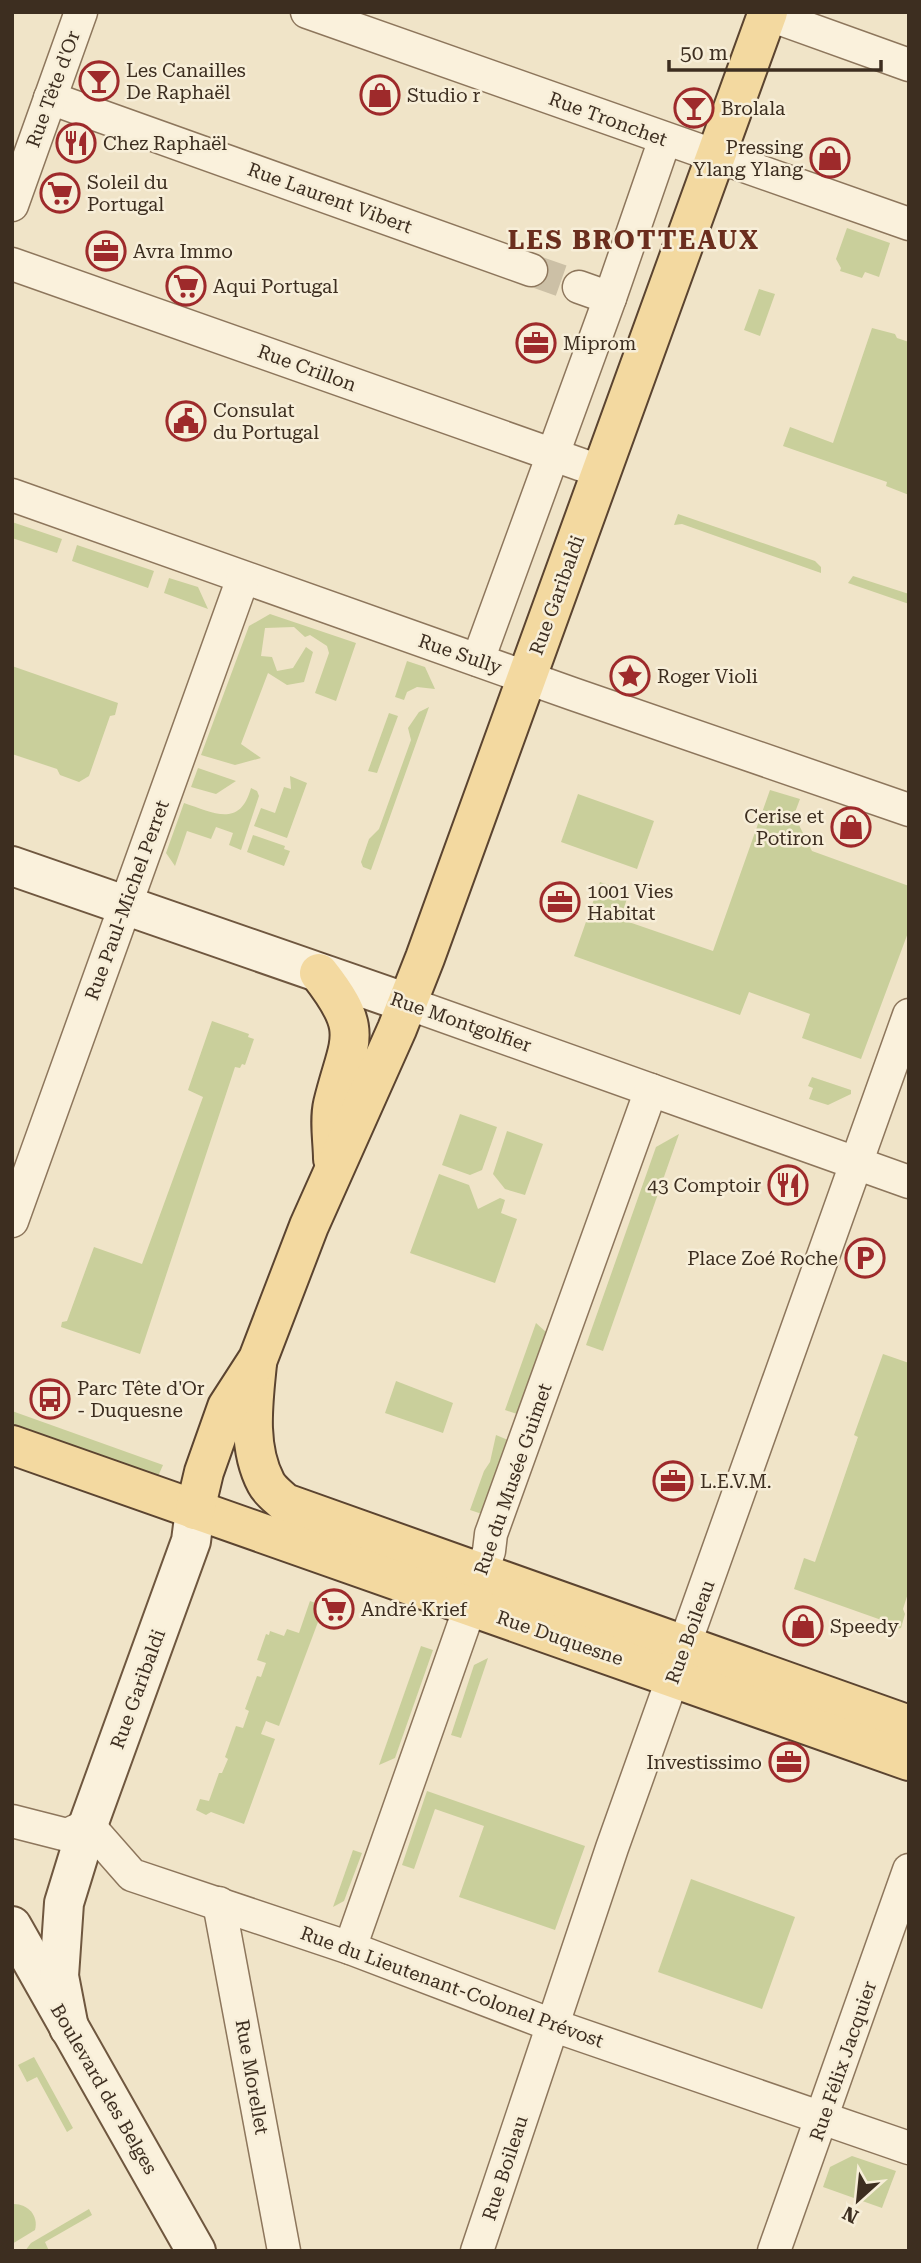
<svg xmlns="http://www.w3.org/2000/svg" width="921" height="2263" font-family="'Roboto Serif',serif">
<rect width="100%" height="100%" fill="#f0e4c8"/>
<g fill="#c9cf9b">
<polygon points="847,228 890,243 879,277 865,272 862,278 840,271 841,268 836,259"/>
<polygon points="759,289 775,294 760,336 744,330"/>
<polygon points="872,328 895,334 897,338 909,342 909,495 886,486 887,482 783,446 790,427 833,443"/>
<polygon points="678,514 815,561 821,567 821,573 682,524 674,525"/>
<polygon points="12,522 62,539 57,553 12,538"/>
<polygon points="77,545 154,571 148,588 72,561"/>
<polygon points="853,576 909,594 909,604 848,583"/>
<polygon points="169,578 198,587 208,609 164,593"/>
<polygon points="270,614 356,643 336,701 315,693 329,653 327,646 310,635 305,637 294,627 265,628 261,656 272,657 277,671 293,668 306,647 313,652 304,682 287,685 268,673 241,744 261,758 235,765 201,755 249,626"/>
<polygon points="407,661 425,667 435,689 417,687 407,692 404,700 395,697"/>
<polygon points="12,666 118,703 115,715 110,716 89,776 79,782 60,775 57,769 12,754"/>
<polygon points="429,707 371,870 363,867 361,862 369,839 379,829 411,740 408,728 419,712"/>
<polygon points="389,713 398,716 377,773 368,771"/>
<polygon points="198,768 236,781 216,794 191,787"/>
<polygon points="290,776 307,783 287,838 254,826 261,808 275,813 284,787 291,789"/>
<path d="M251,788L257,791L259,796L241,850L229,845L233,833L216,827L211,839L187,831L175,866L166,853L184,803C214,813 240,828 251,788Z"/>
<polygon points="770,790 800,799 794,815 812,851 909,886 909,930 861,1059 802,1038 810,1014 749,992 740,1015 574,956 600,882 629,893 620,919 713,951"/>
<polygon points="578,794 654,821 637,869 561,842"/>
<polygon points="253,835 285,846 284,849 290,851 284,866 247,852"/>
<polygon points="212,1021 249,1034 248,1037 254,1039 245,1065 242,1064 240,1068 235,1067 140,1354 61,1327 62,1322 67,1321 94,1247 142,1264 203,1097 188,1090"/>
<polygon points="812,1077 851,1090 851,1094 828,1105 809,1099 813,1088 808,1086"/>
<polygon points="460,1114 497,1127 482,1170 470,1175 442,1165"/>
<polygon points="507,1131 543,1144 525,1195 505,1189 493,1174"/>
<polygon points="679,1134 603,1351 586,1345 656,1147"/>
<polygon points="439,1174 469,1185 478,1209 500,1198 505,1200 501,1213 517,1219 495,1283 410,1253"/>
<polygon points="536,1323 546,1332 517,1414 505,1410"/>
<polygon points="883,1354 909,1363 909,1590 903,1609 905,1614 901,1628 897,1629 887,1622 794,1589 804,1558 815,1562 858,1437 854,1435"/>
<polygon points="396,1381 453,1403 443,1433 385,1413"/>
<polygon points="12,1411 163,1465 156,1481 12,1430"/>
<polygon points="496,1435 508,1440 482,1514 470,1510 484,1471 490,1462"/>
<polygon points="310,1601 324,1606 279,1726 266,1721 261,1734 275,1739 244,1824 211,1812 206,1815 196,1810 200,1799 209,1801 219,1773 222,1773 228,1759 225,1757 236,1726 243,1728 249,1711 245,1709 257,1676 261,1677 266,1663 257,1660 266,1634 269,1635 270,1631 284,1636 287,1629 299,1633"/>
<polygon points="421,1646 433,1650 395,1758 379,1765"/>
<polygon points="488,1658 461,1738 451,1735 474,1665"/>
<polygon points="427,1791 585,1846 555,1930 459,1897 484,1826 435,1809 414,1869 402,1865"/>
<polygon points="353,1850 362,1853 344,1901 333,1907"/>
<polygon points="691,1879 795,1917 762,2009 658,1972"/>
<polygon points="34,2057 73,2128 67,2132 37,2077 27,2082 18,2065"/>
<polygon points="852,2156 896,2171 882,2208 823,2187 830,2167"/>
<path d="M12,2204C27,2203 39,2215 35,2230L12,2244Z"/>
<polygon points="89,2209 92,2215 45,2242 49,2251 25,2251 31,2243"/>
</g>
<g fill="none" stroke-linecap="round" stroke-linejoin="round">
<polyline stroke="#ccc0a6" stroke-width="32" stroke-dasharray="32 16" stroke-linecap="butt" points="531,270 579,287"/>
<g stroke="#8d765c" stroke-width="35">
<g id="minor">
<polyline points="307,12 909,224"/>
<polyline points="767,14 909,65"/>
<polyline points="50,98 531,270"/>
<polyline points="12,205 81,12"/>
<polyline points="12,264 602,472"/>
<polyline points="579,287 610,298"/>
<polyline points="12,495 573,694 909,810"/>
<polyline points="478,660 610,298 665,139"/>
<polyline points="407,1003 909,1182"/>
<polyline points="12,1221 243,578"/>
<polyline points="12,1821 67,1835 88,1825 132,1875 350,1948 552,2025 909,2148"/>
<polyline points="219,1903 284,2251"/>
<polyline points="350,1948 470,1607 489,1551 491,1534 651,1090"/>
<polyline points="477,2251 612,1848 909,1015"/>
<polyline points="774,2251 909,1870"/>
</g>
</g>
<g stroke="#6f573f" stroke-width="42">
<g id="secondary">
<polyline points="12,866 407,1003"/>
<polyline points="12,1926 196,2251"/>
<polyline points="69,2028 59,1976 64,1903 88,1825 191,1541 195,1510"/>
</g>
</g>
<g stroke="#5b4430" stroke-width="42">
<g id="primary">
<path d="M319,973C366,1033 349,1038 333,1104C329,1121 333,1142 333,1159"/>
<path d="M257,1364C253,1403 247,1447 266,1483C270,1491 279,1497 285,1503L909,1725"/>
<polyline points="12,1445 909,1761"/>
<polyline points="195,1510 204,1472 227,1407 258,1359 309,1226 397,1029 425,958 768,12"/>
</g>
</g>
<use href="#minor" stroke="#faf1dc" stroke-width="32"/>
<use href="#secondary" stroke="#faf1dc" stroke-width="38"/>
<use href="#primary" stroke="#f3d9a0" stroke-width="38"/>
</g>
<defs>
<g id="bar-ring" transform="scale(2.0125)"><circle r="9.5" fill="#f7eed8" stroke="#9e2a2b" stroke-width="1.5"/><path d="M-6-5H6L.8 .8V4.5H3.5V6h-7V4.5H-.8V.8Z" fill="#9e2a2b"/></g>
<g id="shop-ring" transform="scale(2.0125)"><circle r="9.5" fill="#f7eed8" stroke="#9e2a2b" stroke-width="1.5"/><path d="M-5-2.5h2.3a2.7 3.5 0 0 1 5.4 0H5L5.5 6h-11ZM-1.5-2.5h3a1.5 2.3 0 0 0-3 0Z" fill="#9e2a2b"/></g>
<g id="restaurant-ring" transform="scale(2.0125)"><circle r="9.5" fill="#f7eed8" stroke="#9e2a2b" stroke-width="1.5"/><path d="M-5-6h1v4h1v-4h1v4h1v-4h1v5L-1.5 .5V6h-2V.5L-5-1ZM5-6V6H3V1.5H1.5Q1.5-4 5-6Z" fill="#9e2a2b"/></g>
<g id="supermarket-ring" transform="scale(2.0125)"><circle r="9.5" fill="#f7eed8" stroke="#9e2a2b" stroke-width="1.5"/><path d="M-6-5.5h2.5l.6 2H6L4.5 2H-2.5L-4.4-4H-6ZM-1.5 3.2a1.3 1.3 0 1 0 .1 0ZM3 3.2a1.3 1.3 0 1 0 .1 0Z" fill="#9e2a2b"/></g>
<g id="office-ring" transform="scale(2.0125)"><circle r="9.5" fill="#f7eed8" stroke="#9e2a2b" stroke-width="1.5"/><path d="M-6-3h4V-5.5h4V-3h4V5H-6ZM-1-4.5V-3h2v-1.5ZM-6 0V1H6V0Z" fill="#9e2a2b"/></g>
<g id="civic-ring" transform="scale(2.0125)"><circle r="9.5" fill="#f7eed8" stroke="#9e2a2b" stroke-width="1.5"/><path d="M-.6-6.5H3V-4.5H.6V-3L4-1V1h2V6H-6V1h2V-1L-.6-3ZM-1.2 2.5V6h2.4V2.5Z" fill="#9e2a2b"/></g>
<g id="sight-ring" transform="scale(2.0125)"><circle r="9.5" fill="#f7eed8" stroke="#9e2a2b" stroke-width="1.5"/><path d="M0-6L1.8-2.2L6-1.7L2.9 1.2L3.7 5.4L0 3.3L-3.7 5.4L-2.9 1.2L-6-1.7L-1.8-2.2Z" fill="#9e2a2b"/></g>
<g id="parking-ring" transform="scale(2.0125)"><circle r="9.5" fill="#f7eed8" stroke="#9e2a2b" stroke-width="1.5"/><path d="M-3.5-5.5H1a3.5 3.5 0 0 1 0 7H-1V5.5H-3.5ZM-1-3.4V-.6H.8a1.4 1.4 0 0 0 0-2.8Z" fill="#9e2a2b"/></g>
<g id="bus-ring" transform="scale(2.0125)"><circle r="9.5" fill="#f7eed8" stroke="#9e2a2b" stroke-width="1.5"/><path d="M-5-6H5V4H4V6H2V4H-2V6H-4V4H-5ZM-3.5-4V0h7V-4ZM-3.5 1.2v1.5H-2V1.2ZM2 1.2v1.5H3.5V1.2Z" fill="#9e2a2b"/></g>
</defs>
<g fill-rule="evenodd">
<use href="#bar-ring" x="99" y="81"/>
<use href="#shop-ring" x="380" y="95"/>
<use href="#bar-ring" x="694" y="108"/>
<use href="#restaurant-ring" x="76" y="143"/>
<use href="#shop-ring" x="830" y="158"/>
<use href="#supermarket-ring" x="60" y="193"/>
<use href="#office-ring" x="106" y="251"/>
<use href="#supermarket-ring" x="186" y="286"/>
<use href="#office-ring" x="536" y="343"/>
<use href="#civic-ring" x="186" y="421"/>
<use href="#sight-ring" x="630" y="676"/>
<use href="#shop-ring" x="851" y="827"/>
<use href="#office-ring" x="560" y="902"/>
<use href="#restaurant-ring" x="788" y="1185"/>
<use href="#parking-ring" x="865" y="1258"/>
<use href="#bus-ring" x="50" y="1399"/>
<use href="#office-ring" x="673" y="1481"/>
<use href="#supermarket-ring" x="334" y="1609"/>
<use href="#shop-ring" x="803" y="1626"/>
<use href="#office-ring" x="789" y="1762"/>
</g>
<g text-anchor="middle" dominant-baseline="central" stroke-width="5" stroke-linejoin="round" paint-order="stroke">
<g font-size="19" fill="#3d2e20" stroke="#f7eed8" text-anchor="start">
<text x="126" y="70">Les Canailles<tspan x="126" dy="22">De Raphaël</tspan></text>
<text x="407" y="95">Studio r</text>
<text x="721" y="108">Brolala</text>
<text x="103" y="143">Chez Raphaël</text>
<text x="803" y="147" text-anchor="end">Pressing<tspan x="803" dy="22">Ylang Ylang</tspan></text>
<text x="87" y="182">Soleil du<tspan x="87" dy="22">Portugal</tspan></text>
<text x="133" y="251">Avra Immo</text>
<text x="213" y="286">Aqui Portugal</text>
<text x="563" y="343">Miprom</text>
<text x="213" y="410">Consulat<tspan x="213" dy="22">du Portugal</tspan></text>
<text x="657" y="676">Roger Violi</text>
<text x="824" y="816" text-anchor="end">Cerise et<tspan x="824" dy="22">Potiron</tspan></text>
<text x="587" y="891">1001 Vies<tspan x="587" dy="22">Habitat</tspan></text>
<text x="761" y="1185" text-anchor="end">43 Comptoir</text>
<text x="838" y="1258" text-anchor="end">Place Zoé Roche</text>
<text x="77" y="1388">Parc Tête d'Or<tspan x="77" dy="22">- Duquesne</tspan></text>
<text x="700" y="1481">L.E.V.M.</text>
<text x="361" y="1609">André Krief</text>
<text x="830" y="1626">Speedy</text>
<text x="762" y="1762" text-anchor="end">Investissimo</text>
</g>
<g font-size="19" fill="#3d2e20" stroke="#f7eed8">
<text transform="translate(53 89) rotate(-70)">Rue Tête d'Or</text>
<text transform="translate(608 119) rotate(20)">Rue Tronchet</text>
<text transform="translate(330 198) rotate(20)">Rue Laurent Vibert</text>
<text transform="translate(307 368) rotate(20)">Rue Crillon</text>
<text transform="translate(557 595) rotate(-70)">Rue Garibaldi</text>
<text transform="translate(460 654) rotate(19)">Rue Sully</text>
<text transform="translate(127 900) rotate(-70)">Rue Paul-Michel Perret</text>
<text transform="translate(461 1022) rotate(19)">Rue Montgolfier</text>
<text transform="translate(513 1479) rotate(-71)">Rue du Musée Guimet</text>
<text transform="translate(690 1632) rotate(-70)">Rue Boileau</text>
<text transform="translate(560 1638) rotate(19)">Rue Duquesne</text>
<text transform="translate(138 1689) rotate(-70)">Rue Garibaldi</text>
<text transform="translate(452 1987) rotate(20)">Rue du Lieutenant-Colonel Prévost</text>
<text transform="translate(843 2061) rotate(-71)">Rue Félix Jacquier</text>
<text transform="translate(252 2077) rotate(80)">Rue Morellet</text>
<text transform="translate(104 2089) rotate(60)">Boulevard des Belges</text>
<text transform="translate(505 2168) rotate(-72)">Rue Boileau</text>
</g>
<g font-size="26" font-weight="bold" letter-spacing="2" fill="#6b2e1e" stroke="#f7eed8">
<text x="634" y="240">LES BROTTEAUX</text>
</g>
</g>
<rect width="921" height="2263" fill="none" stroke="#3d2e20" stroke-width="28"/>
<g transform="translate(858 2200) rotate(207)" stroke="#f7eed8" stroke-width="5" paint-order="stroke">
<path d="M0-5L12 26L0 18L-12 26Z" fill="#3d2e20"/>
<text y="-10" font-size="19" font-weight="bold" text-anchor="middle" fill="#3d2e20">N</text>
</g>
<path d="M669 60v10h212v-10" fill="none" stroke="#3d2e20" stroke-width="3.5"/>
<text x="680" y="60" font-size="21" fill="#3d2e20" stroke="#f7eed8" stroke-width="5" paint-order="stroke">50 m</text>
</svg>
